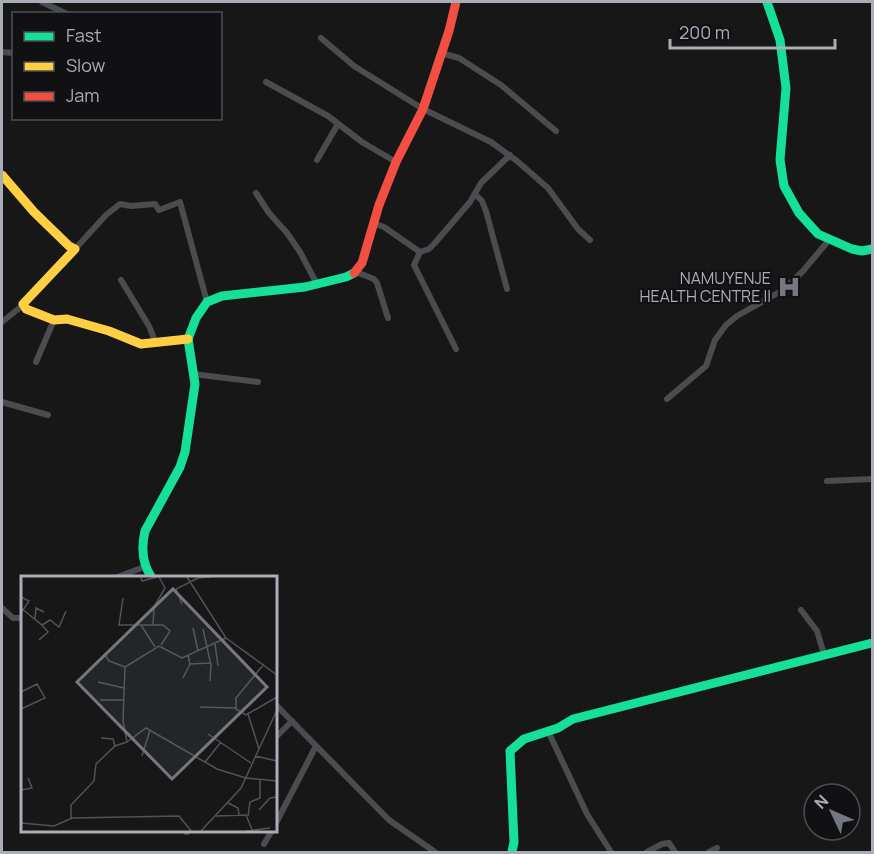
<svg xmlns="http://www.w3.org/2000/svg" width="874" height="854" font-family="Manrope,sans-serif">
<rect width="100%" height="100%" fill="#171717"/>
<g fill="none" stroke-linecap="round" stroke-linejoin="round">
<g stroke="#4b4c50" stroke-width="6">
<polyline points="42,2 67,14"/>
<polyline points="321,38 354,66 423,109 491,142 517,161 548,188 578,229 590,240"/>
<polyline points="2,52 14,53"/>
<polyline points="441,53 459,58 501,85 556,131"/>
<polyline points="266,82 328,116 362,142 396,162"/>
<polyline points="317,160 338,124"/>
<polyline points="256,193 269,213 287,233 300,252 317,284"/>
<polyline points="475,194 482,201 486,211 507,289"/>
<polyline points="373,223 384,227 420,252"/>
<polyline points="75,249 106,215 120,204 131,206 155,204 159,210 180,202 207,302"/>
<polyline points="356,272 374,279 377,283 388,318"/>
<polyline points="121,280 149,326 155,341"/>
<polyline points="2,322 23,305"/>
<polyline points="456,349 414,265 420,252 429,249 434,244 470,202 481,183 510,155"/>
<polyline points="36,362 54,320"/>
<polyline points="193,374 258,382"/>
<polyline points="667,399 706,366 715,340 726,325 737,316 783,290 803,271 829,240"/>
<polyline points="2,402 48,415"/>
<polyline points="827,481 872,479"/>
<polyline points="115,578 144,567"/>
<polyline points="2,608 13,618 22,618"/>
<polyline points="801,610 817,631 824,654"/>
<polyline points="276,705 389,820 435,852"/>
<polyline points="548,731 587,814 611,852"/>
<polyline points="276,737 292,721"/>
<polyline points="276,823 316,746"/>
<polyline points="186,832 187,832"/>
<polyline points="264,844 271,832"/>
<polyline points="647,852 662,844 669,843 675,852"/>
<polyline points="709,852 717,848"/>
</g>
<g stroke="#16e098" stroke-width="9">
<polyline points="767,2 780,40 786,88 780,160 784,186 799,213 818,234 852,249 862,251 872,249"/>
<path d="M152,578C142,564 141,548 145,531L180,467L185,452L195,384L188,339L196,318L207,302L222,296L305,287L346,277L354,273"/>
<polyline points="512,852 514,842 510,751 524,739 558,728 573,719 872,643"/>
</g>
<polyline stroke="#ffcf43" stroke-width="9" points="2,175 34,212 69,246 75,249 23,304 26,309 54,320 67,319 109,331 141,344 188,339"/>
<polyline stroke="#f24e42" stroke-width="9" points="354,273 362,263 379,205 396,162 423,109 449,31 456,2"/>
</g>
<defs>
<g id="hospital-bare" transform="scale(1.8)"><path d="M-5-5h3v3.5h4V-5h3V5h-3V1.5h-4V5h-3Z" fill="#757880" stroke="#111113" stroke-width="2.5" paint-order="stroke"/></g>
</defs>
<g fill-rule="evenodd">
<use href="#hospital-bare" x="789" y="287"/>
</g>
<g text-anchor="middle" dominant-baseline="central" stroke-width="4.5" stroke-linejoin="round" paint-order="stroke">
<g font-size="16" fill="#a8adb8" stroke="#111113" text-anchor="end">
<text x="771" y="278">NAMUYENJE<tspan x="771" dy="18">HEALTH CENTRE II</tspan></text>
</g>
</g>
<g transform="translate(21 576)">
<rect width="256" height="256" fill="#171717"/>
<path fill="none" stroke="#515357" stroke-width="1.5" d="M166,1L205,62L256,99M120,2L121,5L136,1M0,21L8,25L0,37M161,28L155,13L177,2L190,1M0,32L21,49L29,44L38,51L45,35M14,43L15,32L23,36M97,49H120M98,49L102,22M132,49H142L149,55L140,69M172,52L177,75M182,53L190,89L189,105M18,64L27,56L21,49M194,68L197,90M134,71L120,49H132L133,31L144,12L138,1M84,79L88,85L104,91M169,88L190,87M243,88L215,122V133L225,139L256,121M162,102L169,88L167,79M77,106L103,112M0,116L16,108L24,122L0,133M79,124H103M179,131L215,132M227,138L238,173M187,158L230,187M80,162L92,163L94,170M106,166L125,152L196,193L225,202L256,205M121,180L129,154M234,180L256,185M184,186L200,166M0,214L11,212L7,202M207,227L217,232L218,239M238,234L249,222L256,221M195,240L225,239L232,256M227,240L229,226L239,222V204M50,242V229L73,205L75,188L94,170L106,166L102,145L104,91L138,70L161,82L205,62M0,247L33,250L51,242L158,240L171,256M225,255L249,252M179,256L220,212L256,134"/>
<path fill="#757880" fill-opacity="0.15" stroke="#757880" stroke-width="3" d="M152,13L246,111L151,203L56,106Z"/>
<rect width="256" height="256" fill="none" stroke="#a8adb8" stroke-width="3"/>
</g>
<rect width="874" height="854" fill="none" stroke="#a8adb8" stroke-width="6"/>
<rect x="12" y="12" width="210" height="108" fill="#111113" stroke="#4d4f55" stroke-width="1.5"/>
<rect x="24" y="32" width="30" height="9" fill="#16e098" stroke="#4d4f55" stroke-width="1.5"/>
<text x="66" y="42" font-size="18" fill="#a8adb8">Fast</text>
<rect x="24" y="62" width="30" height="9" fill="#ffcf43" stroke="#4d4f55" stroke-width="1.5"/>
<text x="66" y="72" font-size="18" fill="#a8adb8">Slow</text>
<rect x="24" y="92" width="30" height="9" fill="#f24e42" stroke="#4d4f55" stroke-width="1.5"/>
<text x="66" y="102" font-size="18" fill="#a8adb8">Jam</text>
<g transform="translate(832 812) rotate(314)"><circle r="28" fill="#111113" stroke="#4d4f55" stroke-width="1.5"/>
<path d="M0-4.5L10 22L0 15L-10 22Z" fill="#757880"/>
<text y="-9" font-size="16" font-weight="bold" text-anchor="middle" fill="#a8adb8">N</text>
</g>
<path d="M670 39v9h165v-9" fill="none" stroke="#a8adb8" stroke-width="3"/>
<text x="679" y="39" font-size="18" fill="#a8adb8" stroke="#111113" stroke-width="4.5" paint-order="stroke">200 m</text>
</svg>
